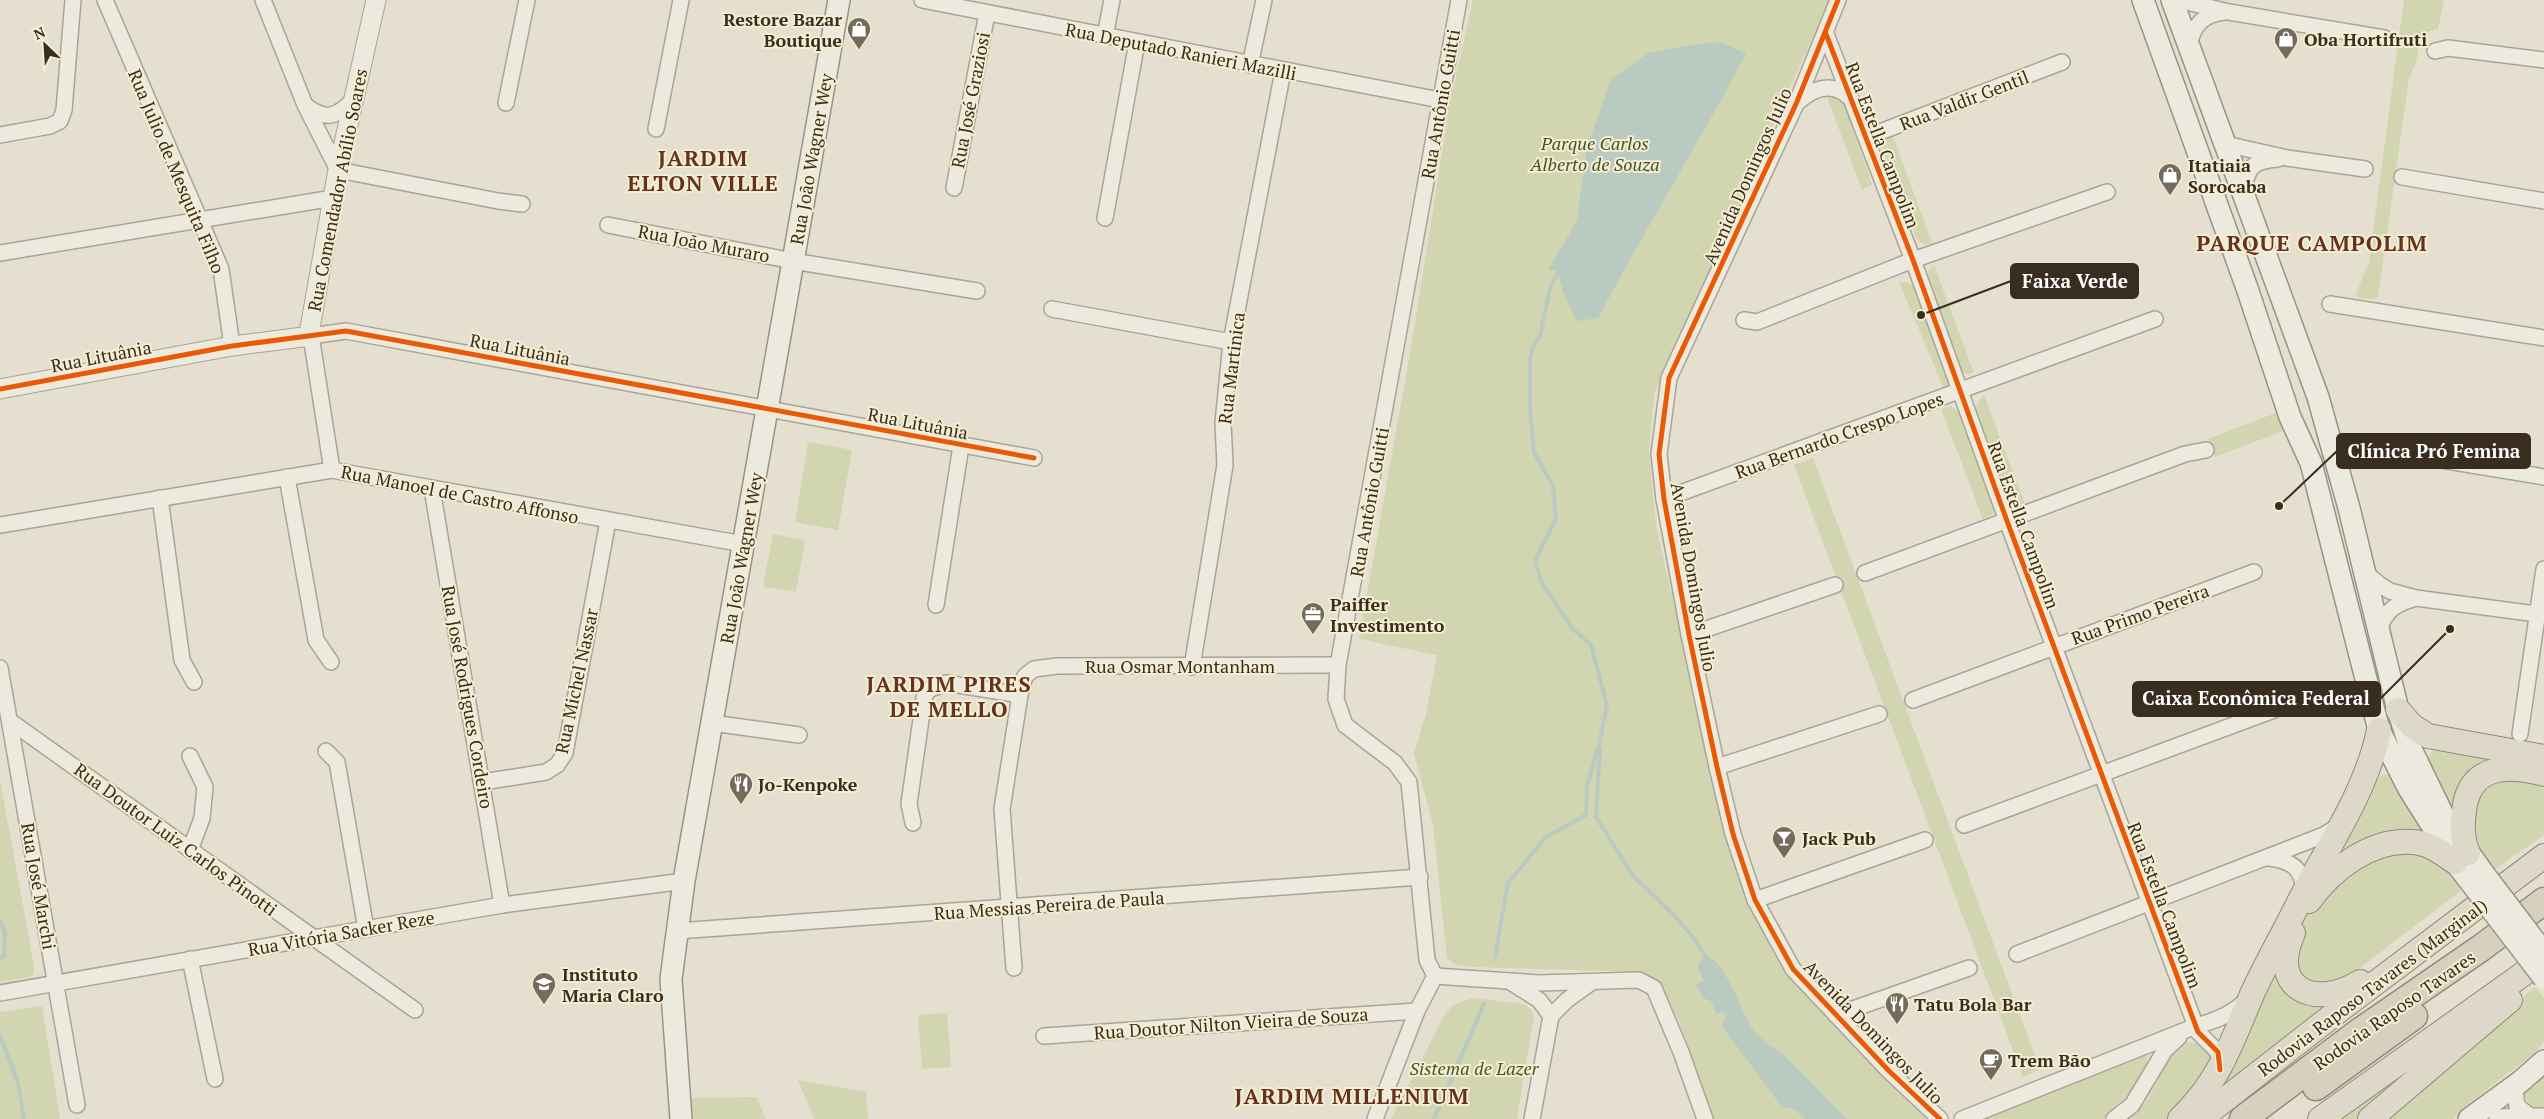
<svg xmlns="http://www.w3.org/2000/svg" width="2544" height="1119" font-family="'PT Serif',serif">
<rect width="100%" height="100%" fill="#e4dfce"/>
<g fill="#d1d5b0">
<polygon points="1473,0 1829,0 1654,395 1649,451 1656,525 1726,837 1748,902 1780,964 1886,1080 1928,1119 1714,1119 1679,1022 1660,981 1639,972 1475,967 1456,965 1447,958 1433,825 1414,753 1426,714 1437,655 1359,639 1412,342 1450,103"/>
<path d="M2404,0H2444L2438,29C2416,33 2421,41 2417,58C2415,65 2412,72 2409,78L2378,297L2374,299L2359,298L2356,294L2369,262Z"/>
<polygon points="1825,92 1842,97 1872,184 1862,190"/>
<polygon points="1892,134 1932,243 1925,244 1917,240 1882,147"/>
<polygon points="1934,265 1974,373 1967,374 1959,371 1924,277"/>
<polygon points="1899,282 1909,283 1918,288 1953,382 1945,391"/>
<polygon points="1984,395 2025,504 2017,505 2010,501 1974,408"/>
<polygon points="1950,406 1959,411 1994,504 1993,514 1983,519 1941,409"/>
<polygon points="2286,409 2293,427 2215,457 2208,439"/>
<polygon points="808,442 852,450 838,530 795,522"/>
<polygon points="1813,458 2040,1069 2023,1077 1794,465"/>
<polygon points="773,534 805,540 796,592 763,587"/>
<path d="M2442,747L2544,762C2530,763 2488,762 2477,767C2462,774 2453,794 2454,809L2451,811L2427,759L2434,749Z"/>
<polygon points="2382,775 2389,775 2393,779 2410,814 2428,834 2329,862 2375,779"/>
<path d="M2522,779L2544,788V835L2495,869C2475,841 2472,831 2477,797L2494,783Z"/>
<polygon points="0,780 34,966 34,974 29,977 0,982"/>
<path d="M2385,853C2428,853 2435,856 2464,888L2352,974L2337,982H2304C2274,925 2337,872 2385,853Z"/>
<polygon points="2278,966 2328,1006 2214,1100 2234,1067"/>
<polygon points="2535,987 2544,998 2544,1041 2536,1052 2460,1110 2453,1119 2383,1119"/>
<polygon points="1473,998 1524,1004 1530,1009 1534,1016 1517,1119 1391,1119 1444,1016 1453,1005"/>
<polygon points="42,1006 60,1119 0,1119 0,1012"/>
<polygon points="947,1013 951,1067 922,1069 918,1015"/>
<path d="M2186,1042C2202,1043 2213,1049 2212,1066L2171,1119H2129C2135,1112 2143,1106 2148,1099C2162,1080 2164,1050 2186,1042Z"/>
<polygon points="2429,1054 2364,1119 2337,1119"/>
<path d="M2144,1055L2147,1057V1062C2135,1085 2124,1103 2103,1119H1986Z"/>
<polygon points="2544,1074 2544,1109 2532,1108 2523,1096 2525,1089"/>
<polygon points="798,1080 866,1092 868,1119 814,1119"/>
<polygon points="756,1097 766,1119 688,1119 687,1098"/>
</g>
<g fill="#b9cac1">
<path d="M1721,42L1746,54C1699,143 1645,229 1598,318L1577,321L1564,294L1557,270H1548L1577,221L1587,148L1611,79L1649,53L1692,45Z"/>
<path d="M1704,955C1723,957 1740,1007 1749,1023C1758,1040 1774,1047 1788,1059C1808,1078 1827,1100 1847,1119H1805L1794,1109L1782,1107L1722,1026L1726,1014L1721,1012L1717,1015L1711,1001L1703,998L1696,985L1704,980L1697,968Z"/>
</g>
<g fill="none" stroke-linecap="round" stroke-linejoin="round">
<g stroke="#b9cac1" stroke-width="4">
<polyline points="1600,749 1596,817 1633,876 1674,915 1696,941 1706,958"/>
<polyline points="0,921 5,932 4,956 0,958"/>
<polyline points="1495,957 1508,883 1546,837 1586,815 1587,786 1600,740 1607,705 1591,645 1573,629 1541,582 1535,560 1556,519 1553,486 1534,452 1530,409 1530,360 1532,348 1540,336 1550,288 1560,268"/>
<polyline points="0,1035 18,1083 24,1119"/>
<polyline points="1434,1119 1484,1004"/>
</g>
<g stroke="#a9a496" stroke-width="18">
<g id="minor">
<polyline points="105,0 221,269 232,346"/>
<polyline points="263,0 305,105 338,170 498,201 522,204"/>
<polyline points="922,0 1440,100"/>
<polyline points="1838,0 1796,104 1669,378 1659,454 1664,499 1689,635 1717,767 1733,834 1755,900 1793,969 1889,1071 1940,1119"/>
<polyline points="2178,0 2229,12 2384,38"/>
<polyline points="1826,34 1913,260 2007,521 2198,1032 2218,1052 2220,1066"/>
<polyline points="1105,36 1112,0"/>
<path d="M2189,47C2192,27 2202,14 2225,12"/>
<polyline points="2435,51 2448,48 2544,60"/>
<polyline points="1250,65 1264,0"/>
<polyline points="506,103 527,0"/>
<path d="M1797,103C1813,88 1833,81 1850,98"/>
<path d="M306,106C326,121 337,117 353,100"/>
<polyline points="656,129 681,0"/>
<polyline points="0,135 50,126 60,121 64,110 73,0"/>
<polyline points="1867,137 2062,62"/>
<polyline points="2225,144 2287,158 2365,169"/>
<polyline points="2402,177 2544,201"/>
<polyline points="954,188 987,13"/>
<path d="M2242,192C2249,167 2251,161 2278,159"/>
<polyline points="1105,218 1137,42"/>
<polyline points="608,225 793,261 977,291"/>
<polyline points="0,253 333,198"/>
<polyline points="2330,304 2544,338"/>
<polyline points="1052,309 1231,342"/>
<polyline points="1744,320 1757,322 1913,260 2107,192"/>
<polyline points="2393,452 2544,477"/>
<polyline points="332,470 311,336 346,331 1034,458"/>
<polyline points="287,477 316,640 331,662"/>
<polyline points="432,489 502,905"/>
<polyline points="160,498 182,660 194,682"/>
<polyline points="1664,499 2155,319"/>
<polyline points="0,525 332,470 743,544"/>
<polyline points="2365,572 2380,585 2390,591 2416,598 2544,615"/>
<polyline points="1865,573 2185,454 2206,450"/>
<polyline points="936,605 961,446"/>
<path d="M2380,628C2386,609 2398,603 2416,598"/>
<polyline points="1689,635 1835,585"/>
<polyline points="1192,667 1225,465 1223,423 1231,342 1283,71"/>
<polyline points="0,668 77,1105"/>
<polyline points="1913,700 2254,572"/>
<polyline points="10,721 415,1010"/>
<polyline points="712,723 799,735"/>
<polyline points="2520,734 2544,569"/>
<polyline points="326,751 337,762 366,929"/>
<polyline points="190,756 205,787 202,818 190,850"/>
<polyline points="1717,767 1879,714"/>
<polyline points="483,782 546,772 557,765 565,753 608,521"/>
<polyline points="913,823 909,804 924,698 928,690 946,683 1020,695"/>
<polyline points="1964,825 2274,710"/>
<path d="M2268,858C2291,860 2305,869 2303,894"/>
<polyline points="1755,900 1925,840"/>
<polyline points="677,931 1420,877"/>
<polyline points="2017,954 2324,835 2338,826"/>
<polyline points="190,959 215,1079"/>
<polyline points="1014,968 1002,809 1020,695 1025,676 1034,669 1057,666 1338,665"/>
<polyline points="1435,976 1427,960 1409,782 1395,763 1345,725 1336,699 1338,665 1459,0"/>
<polyline points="1435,976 1539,983 1639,980 1654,988 1681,1052 1705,1119"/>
<polyline points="1512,983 1539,1000 1551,1016 1532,1119"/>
<polyline points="0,993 502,905 684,881"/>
<polyline points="1836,1015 1969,968"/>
<polyline points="1551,1016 1567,1000 1592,982"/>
<polyline points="1044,1036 1417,1011"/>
<polyline points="2520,1082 2515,1091 2517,1106 2530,1116 2544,1116"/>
<polyline points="2497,1117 2530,1116"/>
<polyline points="1375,1119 1417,1011 1435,976"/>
<path d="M1962,1119L2196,1026C2215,1021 2234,1014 2247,999"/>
<polyline points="2114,1119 2132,1105 2165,1050 2179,1037"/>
</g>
</g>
<g stroke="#a9a496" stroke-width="21">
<polyline id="tertiary" points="0,389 232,346 311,336 310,328 338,170 376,0"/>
</g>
<g stroke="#999386" stroke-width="24">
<g id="secondary">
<polyline points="2143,0 2247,288 2290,417 2311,463 2379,730 2409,789 2455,862 2472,884"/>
<polyline points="2172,0 2318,397 2349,508 2398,710 2410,747 2445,819 2484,874"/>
<polyline points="681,1119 671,979 684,881 839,0"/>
<polyline points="2469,1119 2520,1082 2544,1061"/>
</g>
</g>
<g stroke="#8f897e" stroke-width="26">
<g id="trunk">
<polyline points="2398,710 2412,726 2428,736 2544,757"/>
<path d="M2468,853C2462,839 2462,827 2464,811C2469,765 2507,764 2544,774"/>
<path d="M2309,901C2332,869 2372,838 2413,842C2429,843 2442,853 2455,862"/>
<path d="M2293,933C2268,989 2315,1010 2360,982"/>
<path d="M2180,1119C2221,1079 2231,1043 2253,992C2266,964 2282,936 2296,908C2325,850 2366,794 2379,730"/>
<polyline points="2200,1119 2337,1012 2544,856"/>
<polyline points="2320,1119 2544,959"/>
<polyline points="2370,1119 2510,1000"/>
</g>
</g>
<g stroke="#8f897e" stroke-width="29">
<g id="motorway">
<polyline points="2316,1087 2414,1016"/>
<polyline points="2243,1119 2359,1032 2481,948 2544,901"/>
</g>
</g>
<use href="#minor" stroke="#ece9df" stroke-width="15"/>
<use href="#tertiary" stroke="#ece9df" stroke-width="19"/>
<use href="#secondary" stroke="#ece9df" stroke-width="21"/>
<use href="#trunk" stroke="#ddd8c8" stroke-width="24"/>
<use href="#motorway" stroke="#d7d0be" stroke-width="26"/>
<g stroke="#999386" stroke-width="24" stroke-linecap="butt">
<g id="secondary-bridge">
<polyline points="2484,874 2544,953"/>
<polyline points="2472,884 2544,978"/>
</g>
</g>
<use href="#secondary-bridge" stroke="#ece9df" stroke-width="21"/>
<g stroke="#f5eed3" stroke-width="8">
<g id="cycleway">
<polyline points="1838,0 1796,104 1669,378 1659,454 1664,499 1689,635 1717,767 1733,834 1755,900 1793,969 1889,1071 1940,1119"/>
<polyline points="1826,34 1913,260 2007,521 2198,1032 2218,1052 2220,1070"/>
<polyline points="0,389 232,346 346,331 1034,458"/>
</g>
</g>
<use href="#cycleway" stroke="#e8590c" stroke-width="5"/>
</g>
<defs>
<g id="shop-pin" transform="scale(1.25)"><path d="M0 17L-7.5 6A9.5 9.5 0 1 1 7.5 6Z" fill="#746b5c" stroke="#f5eed3"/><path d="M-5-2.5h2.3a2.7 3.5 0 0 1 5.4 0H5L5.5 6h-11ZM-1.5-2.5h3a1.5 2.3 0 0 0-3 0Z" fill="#fff"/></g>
<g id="office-pin" transform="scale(1.25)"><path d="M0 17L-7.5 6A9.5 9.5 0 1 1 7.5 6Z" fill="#746b5c" stroke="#f5eed3"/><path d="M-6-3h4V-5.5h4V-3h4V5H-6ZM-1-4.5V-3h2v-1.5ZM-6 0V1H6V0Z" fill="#fff"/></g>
<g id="restaurant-pin" transform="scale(1.25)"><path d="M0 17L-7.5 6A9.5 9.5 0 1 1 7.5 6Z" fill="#746b5c" stroke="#f5eed3"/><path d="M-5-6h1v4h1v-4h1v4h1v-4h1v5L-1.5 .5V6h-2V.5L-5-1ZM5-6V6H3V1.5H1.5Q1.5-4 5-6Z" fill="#fff"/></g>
<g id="bar-pin" transform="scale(1.25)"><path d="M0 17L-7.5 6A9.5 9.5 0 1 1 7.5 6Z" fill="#746b5c" stroke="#f5eed3"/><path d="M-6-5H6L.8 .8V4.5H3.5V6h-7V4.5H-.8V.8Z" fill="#fff"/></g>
<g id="school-pin" transform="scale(1.25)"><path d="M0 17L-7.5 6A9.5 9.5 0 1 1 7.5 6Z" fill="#746b5c" stroke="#f5eed3"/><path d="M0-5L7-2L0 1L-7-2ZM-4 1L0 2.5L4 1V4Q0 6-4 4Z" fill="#fff"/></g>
<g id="cafe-pin" transform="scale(1.25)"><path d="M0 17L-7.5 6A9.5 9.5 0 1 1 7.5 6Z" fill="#746b5c" stroke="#f5eed3"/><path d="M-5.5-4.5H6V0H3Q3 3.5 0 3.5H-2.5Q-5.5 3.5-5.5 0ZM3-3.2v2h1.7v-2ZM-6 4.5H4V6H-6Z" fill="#fff"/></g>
</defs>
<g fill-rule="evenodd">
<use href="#shop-pin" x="859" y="29"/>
<use href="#shop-pin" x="2286" y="39"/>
<use href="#shop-pin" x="2170" y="175"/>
<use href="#office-pin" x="1313" y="614"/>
<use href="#restaurant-pin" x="741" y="784"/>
<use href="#bar-pin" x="1784" y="838"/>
<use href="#school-pin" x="544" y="984"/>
<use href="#restaurant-pin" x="1897" y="1004"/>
<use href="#cafe-pin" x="1991" y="1060"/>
</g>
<g text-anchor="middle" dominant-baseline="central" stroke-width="4" stroke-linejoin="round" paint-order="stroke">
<g font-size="18" font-weight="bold" fill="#382d1e" stroke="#f5eed3" text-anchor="start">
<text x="842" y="19" text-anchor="end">Restore Bazar<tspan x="842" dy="21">Boutique</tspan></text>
<text x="2304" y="39">Oba Hortifruti</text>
<text x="2188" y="165">Itatiaia<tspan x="2188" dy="21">Sorocaba</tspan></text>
<text x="1330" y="604">Paiffer<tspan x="1330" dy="21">Investimento</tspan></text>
<text x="758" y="784">Jo-Kenpoke</text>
<text x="1802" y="838">Jack Pub</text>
<text x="562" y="974">Instituto<tspan x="562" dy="21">Maria Claro</tspan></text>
<text x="1914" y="1004">Tatu Bola Bar</text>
<text x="2008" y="1060">Trem Bão</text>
</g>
<g font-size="18" fill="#382d1e" stroke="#f5eed3">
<text transform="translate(1181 51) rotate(11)">Rua Deputado Ranieri Mazilli</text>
<text transform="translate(970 100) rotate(-79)">Rua José Graziosi</text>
<text transform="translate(1964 100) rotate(-21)">Rua Valdir Gentil</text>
<text transform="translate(1440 104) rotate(-80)">Rua Antônio Guitti</text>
<text transform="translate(1883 145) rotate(69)">Rua Estella Campolim</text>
<text transform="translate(811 159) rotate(-80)">Rua João Wagner Wey</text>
<text transform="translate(177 171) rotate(67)">Rua Julio de Mesquita Filho</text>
<text transform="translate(1747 176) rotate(-66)">Avenida Domingos Julio</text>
<text transform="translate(337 190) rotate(-79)">Rua Comendador Abílio Soares</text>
<text transform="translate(704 243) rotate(11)">Rua João Muraro</text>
<text transform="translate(520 349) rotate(11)">Rua Lituânia</text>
<text transform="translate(101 356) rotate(-11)">Rua Lituânia</text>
<text transform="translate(1231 368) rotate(-83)">Rua Martinica</text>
<text transform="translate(918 423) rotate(11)">Rua Lituânia</text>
<text transform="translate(1839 435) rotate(-20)">Rua Bernardo Crespo Lopes</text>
<text transform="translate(460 494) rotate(11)">Rua Manoel de Castro Affonso</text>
<text transform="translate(1369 502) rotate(-80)">Rua Antônio Guitti</text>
<text transform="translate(2024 525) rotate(70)">Rua Estella Campolim</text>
<text transform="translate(741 558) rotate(-80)">Rua João Wagner Wey</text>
<text transform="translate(1694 577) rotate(80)">Avenida Domingos Julio</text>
<text transform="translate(2140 614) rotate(-20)">Rua Primo Pereira</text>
<text x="1180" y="666">Rua Osmar Montanham</text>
<text transform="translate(576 681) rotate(-78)">Rua Michel Nassar</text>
<text transform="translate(468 697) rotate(80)">Rua José Rodrigues Cordeiro</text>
<text transform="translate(176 839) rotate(36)">Rua Doutor Luiz Carlos Pinotti</text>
<text transform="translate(39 886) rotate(80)">Rua José Marchi</text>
<text transform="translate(1049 905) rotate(-4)">Rua Messias Pereira de Paula</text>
<text transform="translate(2165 905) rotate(69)">Rua Estella Campolim</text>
<text transform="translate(341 933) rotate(-10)">Rua Vitória Sacker Reze</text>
<text transform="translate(2372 987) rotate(-37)">Rodovia Raposo Tavares (Marginal)</text>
<text transform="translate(2394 1010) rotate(-35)">Rodovia Raposo Tavares</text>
<text transform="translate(1231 1023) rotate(-4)">Rua Doutor Nilton Vieira de Souza</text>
<text transform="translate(1874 1032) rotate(46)">Avenida Domingos Julio</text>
</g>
<g font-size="18" font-style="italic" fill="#455425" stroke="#f5eed3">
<text x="1595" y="143">Parque Carlos<tspan x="1595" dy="21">Alberto de Souza</tspan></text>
<text x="1474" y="1068">Sistema de Lazer</text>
</g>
<g font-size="22" font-weight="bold" letter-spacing="1" fill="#64321e" stroke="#f5eed3">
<text x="703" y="157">JARDIM<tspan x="703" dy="25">ELTON VILLE</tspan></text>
<text x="2312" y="242">PARQUE CAMPOLIM</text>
<text x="949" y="683">JARDIM PIRES<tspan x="949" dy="25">DE MELLO</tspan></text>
<text x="1352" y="1095">JARDIM MILLENIUM</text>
</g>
</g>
<path fill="none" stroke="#382d1e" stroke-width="2" d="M1921 315L2011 281M2279 506L2337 451M2450 629L2380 699"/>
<g fill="#382d1e" stroke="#f5eed3" stroke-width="2">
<circle cx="1921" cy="315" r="5"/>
<circle cx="2279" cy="506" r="5"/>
<circle cx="2450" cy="629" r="5"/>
</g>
<g fill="#382d1e" stroke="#382d1e" stroke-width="2">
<rect x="2011" y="264" width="127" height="34" rx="5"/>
<rect x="2337" y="434" width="193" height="34" rx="5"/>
<rect x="2133" y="682" width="247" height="34" rx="5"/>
</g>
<g font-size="19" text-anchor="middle" font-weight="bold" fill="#fff">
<text x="2075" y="288">Faixa Verde</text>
<text x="2434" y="458">Clínica Pró Femina</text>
<text x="2256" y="705">Caixa Econômica Federal</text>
</g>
<g transform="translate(45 45) rotate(335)" stroke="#f5eed3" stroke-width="4" paint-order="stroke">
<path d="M0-4L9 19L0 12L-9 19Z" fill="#382d1e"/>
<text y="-8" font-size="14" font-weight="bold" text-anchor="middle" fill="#382d1e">N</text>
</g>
</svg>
